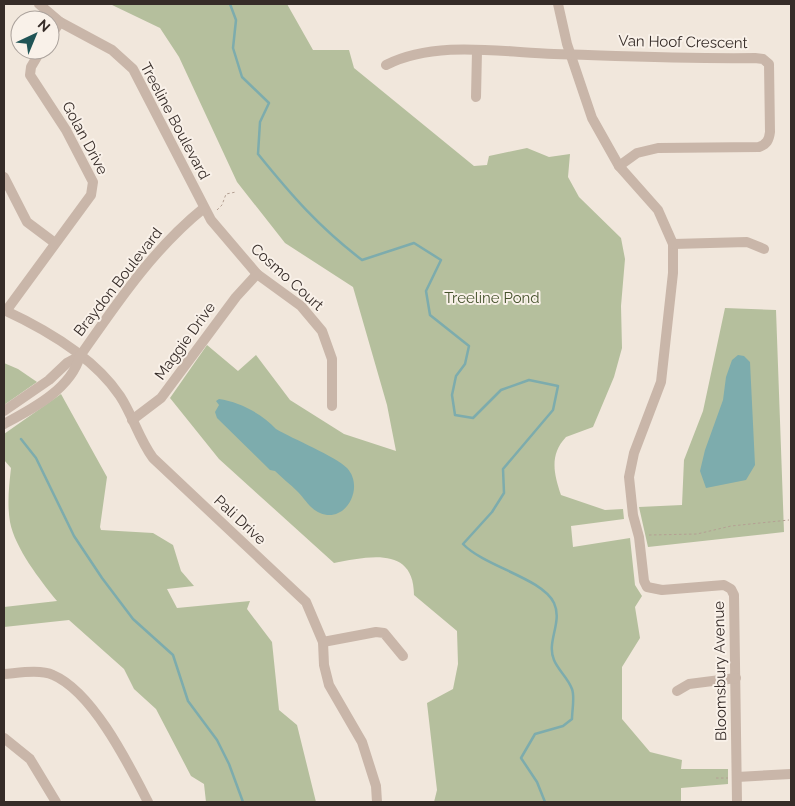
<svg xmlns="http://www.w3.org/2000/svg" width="795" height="806" font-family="Raleway,sans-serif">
<rect width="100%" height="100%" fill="#f1e7dc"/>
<g fill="#b5bf9d">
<path d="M110,4H287L313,50H349L354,68L474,166L487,165L489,156L527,148L549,157L570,154L568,177L579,197L621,238L625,259L621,306L622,348L614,377L593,427L566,437C549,455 554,474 561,495L605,510L623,509L624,519L571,526L573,547L630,538L635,585L642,596L635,607L640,638L622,667V719L650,752L682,760L681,769H728V784L681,788V802H434L437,790L427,703L453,689L458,664L457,631L414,595C414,545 367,557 334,563L219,459L170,398L207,345L238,371L256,355L290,400L344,434L396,451L387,405L353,287L285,243L237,182L179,57L160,28Z"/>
<polygon points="725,308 776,310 784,532 648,547 639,507 682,505 684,460 703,411"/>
<polygon points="4,363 18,369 37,382 4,405"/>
<path d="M61,394L107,477L100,527L101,530L153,533L173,545L181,571L194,586L167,589L177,608L250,601L247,609L272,642L279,710L297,725L316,802H206L204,784L191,776L156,709L134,689L124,669L69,620L4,627V607L57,601C40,580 15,548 10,522C7,504 9,486 11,468L4,460V434Z"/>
</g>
<g fill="#7dacad">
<polygon points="738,355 744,356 750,362 755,465 746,480 706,488 700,471 705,450 723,400 726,377 732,360"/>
<path d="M219,399C240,402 262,414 276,429C293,439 335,456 347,468C365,487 346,524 320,513C310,509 305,499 298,492C290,484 282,478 275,471L270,470L217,418L215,412L219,405L216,401Z"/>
</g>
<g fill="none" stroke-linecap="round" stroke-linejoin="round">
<g stroke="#7dacad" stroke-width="2.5">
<path d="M230,4L236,20L233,48L242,77L269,103L260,122L258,154C292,196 319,227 362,260L414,243L441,260L426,291L430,315L469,346L465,364L456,376L452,395L455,415L473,418L501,390L529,380L558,386L553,410L503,469L504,493L492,512L463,544C485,567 542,578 554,603C563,622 546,642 554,660C558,670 568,678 572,689C575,697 572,710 572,719L563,726L535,734L521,758L537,782L545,802"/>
<polyline points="21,439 36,458 74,536 102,578 133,619 173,655 188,701 217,740 229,764 243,802"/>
</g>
<g stroke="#b4a093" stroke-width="1" stroke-dasharray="2.5 2.5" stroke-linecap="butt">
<polyline points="217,210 222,205 226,194 236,192"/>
<polyline points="649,535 697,534 731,526 789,520"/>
<polyline points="716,778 728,778"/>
</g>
<g stroke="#c9b6a9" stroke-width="10">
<polyline points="39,4 60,22 112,50 133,69 211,220 257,274 301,306 322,331 332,359 332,406"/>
<polyline points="558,4 567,44 592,118 619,166 658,210 673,244 673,273 661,382 634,453 629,477 633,515 639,537 644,581 647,587 662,590 724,585 731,589 734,595 737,802"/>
<polyline points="50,37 60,22"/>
<path d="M386,65C435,40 500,52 554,54C621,56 688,59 755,58L763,59L769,64L770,132C769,140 767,144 759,147L658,148L637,153L619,166"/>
<polyline points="476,97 477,51"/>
<polyline points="4,177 27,222 55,243"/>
<polyline points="673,244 747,242 764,249"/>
<path d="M4,310C45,329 94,357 120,396C133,416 139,439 153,458L306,602L323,642L324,665L329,685L362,742L376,786L377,802"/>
<polyline points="6,311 91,195 93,182 66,130 30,75 31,67 41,50"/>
<polyline points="4,411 49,380 67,363 80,356"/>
<polyline points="132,420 161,398 236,297 257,274"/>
<path d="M4,424C32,409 71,389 80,356C117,303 153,249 204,208"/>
<polyline points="323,642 376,632 384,633 403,656"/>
<path d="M4,674C18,673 40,669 53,675C93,692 129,765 148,802"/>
<polyline points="677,691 689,684 736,678"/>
<polyline points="4,738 30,759 56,802"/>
<polyline points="737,777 791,774"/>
</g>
</g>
<g text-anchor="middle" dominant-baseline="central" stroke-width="4" stroke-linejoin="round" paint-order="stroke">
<g font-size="15" fill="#362c28" stroke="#f9f1e9">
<text transform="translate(683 42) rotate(1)">Van Hoof Crescent</text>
<text transform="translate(175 121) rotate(62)">Treeline Boulevard</text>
<text transform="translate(85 138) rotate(62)">Golan Drive</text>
<text transform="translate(287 277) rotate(42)">Cosmo Court</text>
<text transform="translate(118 282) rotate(-52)">Braydon Boulevard</text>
<text transform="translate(185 341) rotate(-54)">Maggie Drive</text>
<text transform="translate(240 520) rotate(43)">Pali Drive</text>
<text transform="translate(720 671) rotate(-91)">Bloomsbury Avenue</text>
</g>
<g font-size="15" fill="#46532d" stroke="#f9f1e9">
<text x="492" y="298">Treeline Pond</text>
</g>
</g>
<rect width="795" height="806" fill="none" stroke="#362c28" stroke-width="10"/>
<g transform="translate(35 35) rotate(44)"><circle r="24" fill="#f9f1e9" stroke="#aba29c"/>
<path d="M0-4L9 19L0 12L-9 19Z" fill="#205456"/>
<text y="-8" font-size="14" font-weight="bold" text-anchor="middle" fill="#362c28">N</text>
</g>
</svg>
